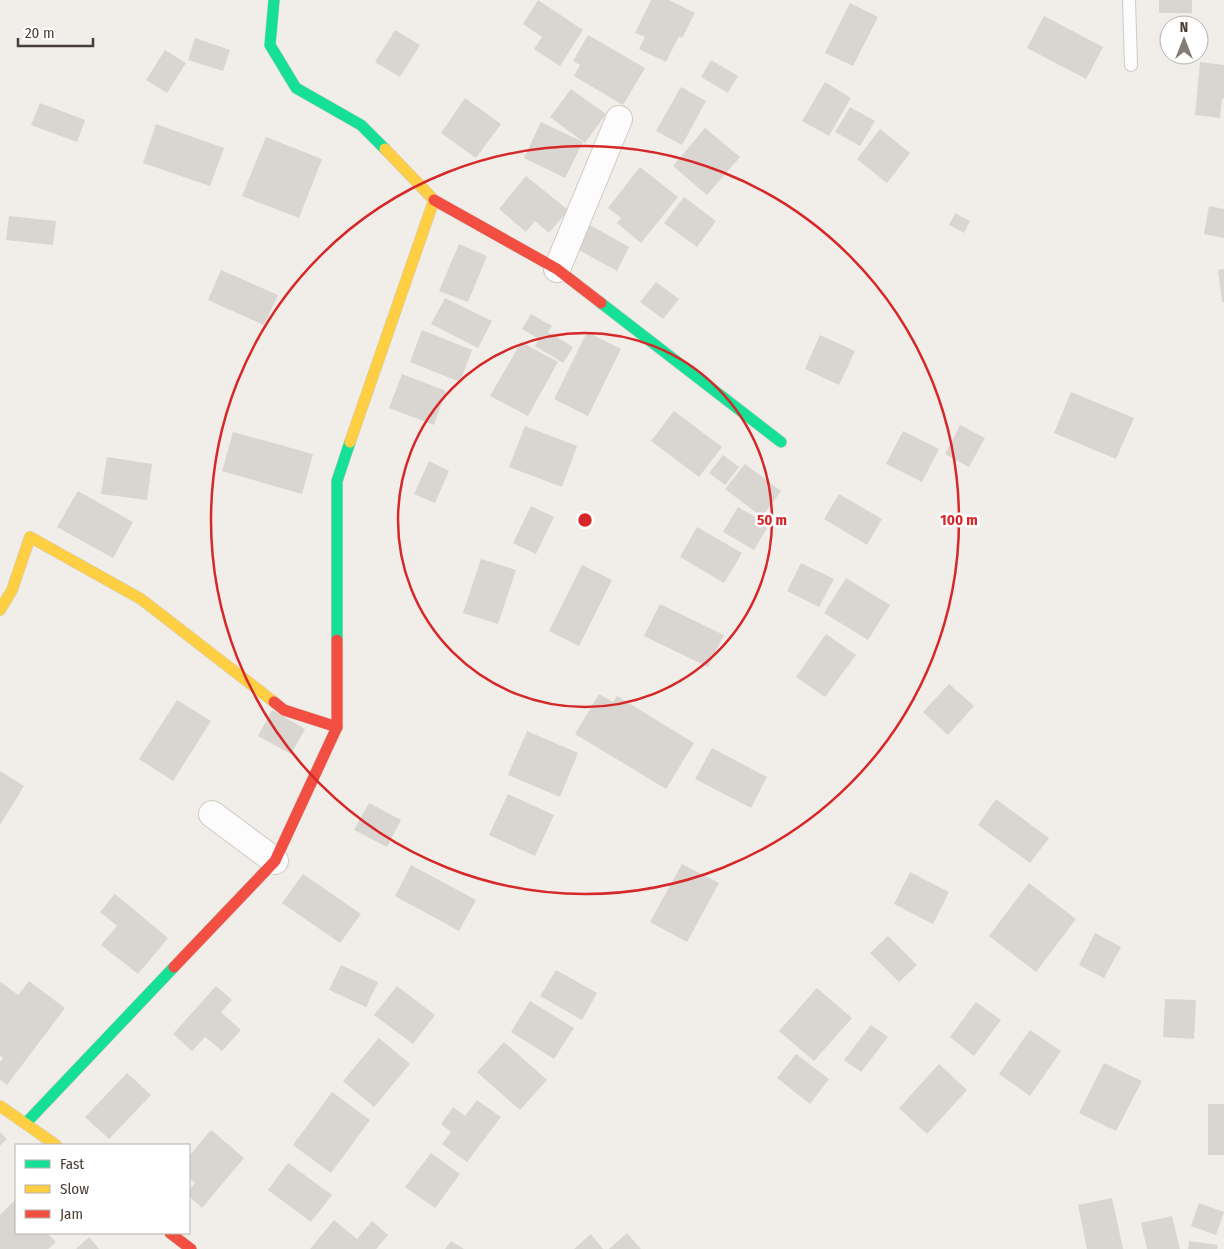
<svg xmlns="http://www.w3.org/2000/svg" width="1224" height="1249" font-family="'Fira Sans Condensed',sans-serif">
<rect width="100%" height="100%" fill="#f1eeea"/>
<g fill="#d9d5d1">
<polygon points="538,0 583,30 560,66 534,49 542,37 523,24"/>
<polygon points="651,0 669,0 695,13 682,38 679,36 666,62 639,49 645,37 635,33"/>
<rect x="1159" y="0" width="33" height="13"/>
<polygon points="850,3 878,17 853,66 825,53"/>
<polygon points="1044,16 1103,47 1086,79 1027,48"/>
<polygon points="395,30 420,45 400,77 375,62"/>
<polygon points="588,35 645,68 623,105 574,76 580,65 573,61"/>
<polygon points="195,38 230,50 223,71 188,60"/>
<polygon points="165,50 186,63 167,93 146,80"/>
<polygon points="711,60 738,76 728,93 701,77"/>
<polygon points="1200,62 1224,65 1224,99 1222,98 1220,118 1195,115"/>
<polygon points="825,82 851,98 829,136 802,121"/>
<polygon points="681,87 706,101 682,145 656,131"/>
<polygon points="571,89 606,114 585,143 550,117"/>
<polygon points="465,98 501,124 476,158 441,133"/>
<polygon points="40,103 85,120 77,142 31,125"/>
<polygon points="850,107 875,121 860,146 835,132"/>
<polygon points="541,122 583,142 565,178 524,158"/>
<polygon points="156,124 224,148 210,186 143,163"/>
<polygon points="705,128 740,157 707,195 673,166"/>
<polygon points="880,129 910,153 887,183 857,159"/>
<polygon points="266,137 322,159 299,218 242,196"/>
<polygon points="640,167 678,197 641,243 617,223 621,218 608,208"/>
<polygon points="526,176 568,210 549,233 535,221 526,232 499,209"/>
<polygon points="684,197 716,221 697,247 664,223"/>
<polygon points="1209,206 1224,209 1224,238 1204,234"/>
<polygon points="955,213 970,221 964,233 949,225"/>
<polygon points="9,216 56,221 53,245 6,240"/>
<polygon points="590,225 629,247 617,271 577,249"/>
<polygon points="459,244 487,256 468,302 439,291"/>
<polygon points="1224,269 1224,302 1222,302 1218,270"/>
<polygon points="221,270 278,295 264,325 208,300"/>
<polygon points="656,282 679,299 663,319 640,302"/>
<polygon points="445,298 492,321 478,348 431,324"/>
<polygon points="531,314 552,326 548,332 573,347 563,363 535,346 539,339 522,329"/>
<polygon points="422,330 472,350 460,382 410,362"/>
<polygon points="587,332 621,349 588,416 554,399"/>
<polygon points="820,335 855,351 839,385 805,369"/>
<polygon points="521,342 558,362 528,416 490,396"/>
<polygon points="402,374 446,391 434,425 389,408"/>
<polygon points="1071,392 1134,418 1116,459 1054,433"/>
<polygon points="674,411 722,447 699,477 651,441"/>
<polygon points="960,425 985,438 969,467 945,454"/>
<polygon points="525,426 577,446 562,487 509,467"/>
<polygon points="903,431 939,449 922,482 886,464"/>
<polygon points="233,432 313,454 302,494 222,471"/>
<polygon points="723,455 739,467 725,485 709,473"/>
<polygon points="107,457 152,464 147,500 101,494"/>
<polygon points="429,461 449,471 435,503 414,494"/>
<polygon points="745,464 781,491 762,517 725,489"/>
<polygon points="78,491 133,522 113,558 57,527"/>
<polygon points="839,494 882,519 867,545 824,519"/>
<polygon points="531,506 554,517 536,554 513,543"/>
<polygon points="738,507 769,525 754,550 723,532"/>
<polygon points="697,527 742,553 724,583 680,557"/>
<polygon points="481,559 516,570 498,624 463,613"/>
<polygon points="801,563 834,579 819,607 787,591"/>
<polygon points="582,565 612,580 579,646 549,631"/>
<polygon points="846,578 890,605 868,640 824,613"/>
<polygon points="660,604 724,635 708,667 644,636"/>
<polygon points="826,634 856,655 825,697 796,677"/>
<polygon points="949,684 974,706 948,735 923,712"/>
<polygon points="599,694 613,702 617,696 694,743 666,789 575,734"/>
<polygon points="177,700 211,721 173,781 139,759"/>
<polygon points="272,710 305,729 291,754 258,736"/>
<polygon points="527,731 578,753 560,797 508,775"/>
<polygon points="712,748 767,777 751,808 695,779"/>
<polygon points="0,771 24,786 0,825"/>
<polygon points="508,794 554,815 535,856 489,835"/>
<polygon points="996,799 1049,838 1030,863 978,825"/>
<polygon points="369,803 401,820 387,847 354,830"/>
<polygon points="682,864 719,883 687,942 650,922"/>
<polygon points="411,865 476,900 459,931 395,896"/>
<polygon points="910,872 949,892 933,924 894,904"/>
<polygon points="303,874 361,914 340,943 282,903"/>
<polygon points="1029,883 1076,919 1036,972 989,936"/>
<polygon points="115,894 168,938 138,974 101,945 117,926 100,912"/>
<polygon points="1095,933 1121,947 1104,978 1079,965"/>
<polygon points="888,936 917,965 899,982 870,953"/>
<polygon points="341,965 378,982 366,1007 329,990"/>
<polygon points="556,970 597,993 582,1020 540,996"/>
<polygon points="29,981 65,1008 7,1085 0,1079 0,1062 3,1058 0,1055 0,984 1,982 18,995"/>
<polygon points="216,986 232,1000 221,1012 241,1030 222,1051 205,1037 192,1051 173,1034"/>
<polygon points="397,986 435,1015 413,1044 374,1015"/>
<polygon points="817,988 852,1018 814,1061 779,1031"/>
<polygon points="1165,999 1196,1000 1194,1039 1163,1037"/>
<polygon points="530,1001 574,1028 554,1059 511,1032"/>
<polygon points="976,1002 1001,1020 974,1056 950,1037"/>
<polygon points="871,1025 888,1037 861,1072 844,1060"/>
<polygon points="1030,1030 1061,1051 1030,1096 999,1074"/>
<polygon points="379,1038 410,1064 374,1107 343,1081"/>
<polygon points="504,1042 547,1080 520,1110 477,1072"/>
<polygon points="796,1054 829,1079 810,1104 777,1078"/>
<polygon points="1104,1063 1142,1081 1116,1131 1079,1113"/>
<polygon points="939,1064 967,1090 927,1134 899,1108"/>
<polygon points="127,1073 151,1095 109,1139 85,1117"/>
<polygon points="332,1092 370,1120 331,1173 293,1145"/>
<polygon points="477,1100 501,1117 467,1162 442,1144 451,1132 441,1124 453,1107 465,1116"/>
<rect x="1208" y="1104" width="16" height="51"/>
<polygon points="211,1130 244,1158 202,1208 189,1196 189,1190 195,1183 189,1178 189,1156"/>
<polygon points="0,1132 7,1139 0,1146"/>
<polygon points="431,1153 460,1174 435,1208 405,1187"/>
<polygon points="288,1163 332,1195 311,1222 268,1190"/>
<polygon points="1112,1198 1123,1249 1087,1249 1078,1205"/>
<polygon points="16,1199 16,1233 47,1233 56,1242 48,1249 0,1249 0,1215"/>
<polygon points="1199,1203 1224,1212 1216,1235 1191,1226"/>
<polygon points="1172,1216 1180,1249 1147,1249 1141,1223"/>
<polygon points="334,1220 357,1239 372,1221 388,1235 376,1249 310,1249"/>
<polygon points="627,1233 641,1249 609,1249"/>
<polygon points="591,1234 603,1249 574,1249"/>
<polygon points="89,1237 99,1249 76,1249"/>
<polygon points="451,1241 464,1249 445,1249"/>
<polygon points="1189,1241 1218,1245 1217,1249 1188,1249"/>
</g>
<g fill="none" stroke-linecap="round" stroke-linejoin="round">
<g stroke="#cecac6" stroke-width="14">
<polyline id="lane" points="1129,0 1131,65"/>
</g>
<g stroke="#cecac6" stroke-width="28">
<g id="street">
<polyline points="557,269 619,119"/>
<polyline points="212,814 275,861"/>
</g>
</g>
<g stroke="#d2cbc2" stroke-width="12">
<g id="fast">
<polyline points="274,0 270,45 296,88 361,125 385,149"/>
<polyline points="601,303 781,442"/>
<polyline points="337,640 337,481 350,442"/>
<polyline points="26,1123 174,967"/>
</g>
</g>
<g stroke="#d2cbc2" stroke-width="12">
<g id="slow">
<polyline points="350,442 434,200 385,149"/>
<polyline points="0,610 12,590 30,537 141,599 274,702"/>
<polyline points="0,1106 56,1145"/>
</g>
</g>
<g stroke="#d2cbc2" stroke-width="12">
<g id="jam">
<polyline points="434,200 557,269 601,303"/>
<polyline points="274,702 284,710 337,727"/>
<polyline points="174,967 275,861 337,727 337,640"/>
<polyline points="170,1233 191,1249"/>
</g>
</g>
<use href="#lane" stroke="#fdfcfc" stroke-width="12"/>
<use href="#street" stroke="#fdfcfc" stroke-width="26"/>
<use href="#fast" stroke="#16e098" stroke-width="11"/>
<use href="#slow" stroke="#ffcf43" stroke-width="11"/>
<use href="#jam" stroke="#f24e42" stroke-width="11"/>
</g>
<g fill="none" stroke="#d62828" stroke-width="2.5">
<circle cx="585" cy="520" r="187"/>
<circle cx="585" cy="520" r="374"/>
</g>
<circle cx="585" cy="520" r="8" fill="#d62828" stroke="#fff" stroke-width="2.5"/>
<g font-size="15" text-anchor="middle" font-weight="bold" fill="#d62828" stroke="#fff" stroke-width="5" stroke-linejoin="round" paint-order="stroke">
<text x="772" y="525">50 m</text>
<text x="959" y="525">100 m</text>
</g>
<rect x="15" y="1144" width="175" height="90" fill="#ffffff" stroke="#b6b2ae"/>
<rect x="25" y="1160" width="25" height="8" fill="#16e098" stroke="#b6b2ae"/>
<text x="60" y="1169" font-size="15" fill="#483e35">Fast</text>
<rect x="25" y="1185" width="25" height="8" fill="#ffcf43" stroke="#b6b2ae"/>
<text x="60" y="1194" font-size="15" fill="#483e35">Slow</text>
<rect x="25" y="1210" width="25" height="8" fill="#f24e42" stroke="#b6b2ae"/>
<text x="60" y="1219" font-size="15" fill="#483e35">Jam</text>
<g transform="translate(1184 40)"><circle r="24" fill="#ffffff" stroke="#b6b2ae"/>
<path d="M0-4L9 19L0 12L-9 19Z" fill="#837c74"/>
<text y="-8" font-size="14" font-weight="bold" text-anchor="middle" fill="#483e35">N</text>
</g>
<path d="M18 38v8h75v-8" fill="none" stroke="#483e35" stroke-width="2.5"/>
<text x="25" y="38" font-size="15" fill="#483e35" stroke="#ffffff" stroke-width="4" paint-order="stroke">20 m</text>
</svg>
